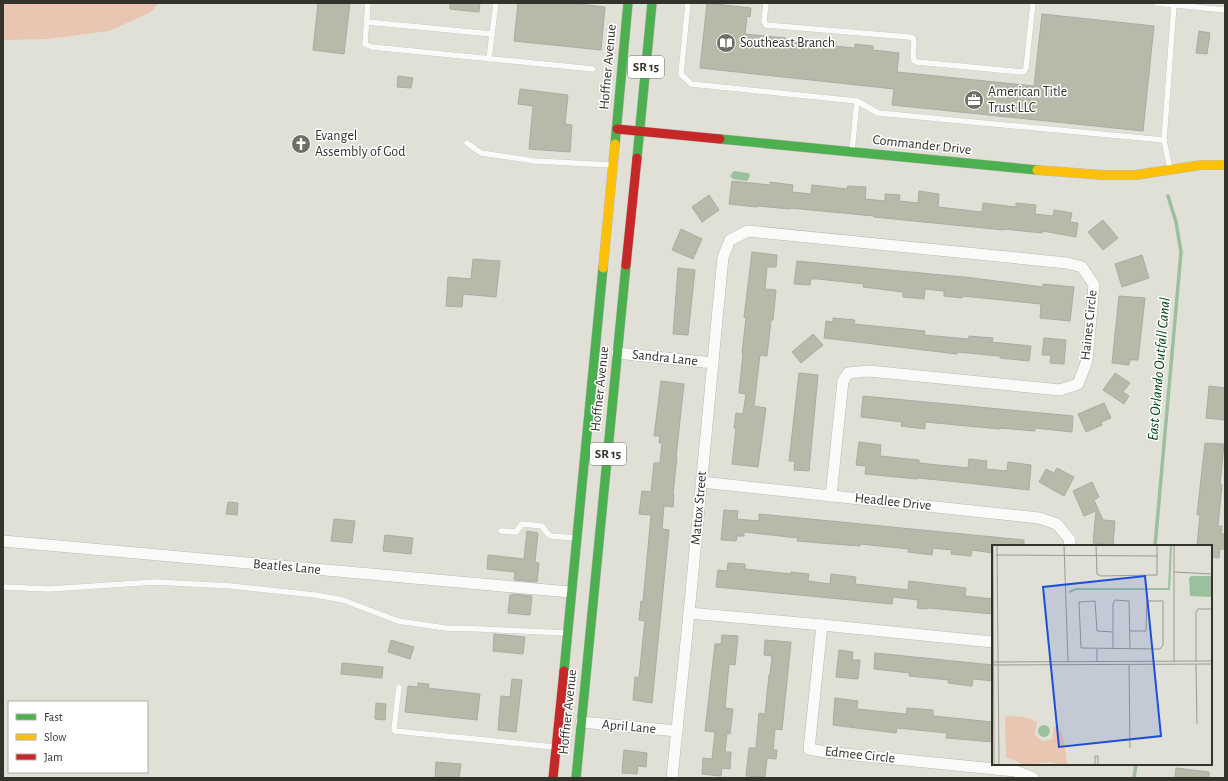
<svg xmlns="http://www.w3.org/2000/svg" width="1228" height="781" font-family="'Alegreya Sans',sans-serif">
<rect width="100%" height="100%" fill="#e1e0d6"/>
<polygon fill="#e8c6b1" points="3,3 159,3 151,12 109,31 48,39 3,40"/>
<polygon fill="#9ac09e" points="734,171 748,173 750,175 749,178 747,181 733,179 730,176"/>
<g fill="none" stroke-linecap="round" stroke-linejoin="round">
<g stroke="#9ac09e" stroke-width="3.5">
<polyline points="1155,546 1181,252 1176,222 1168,196"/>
<polyline points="1134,778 1136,764"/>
</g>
</g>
<g fill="#b7baa9" stroke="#ababa4">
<polygon points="318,3 350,3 344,54 313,50"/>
<polygon points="450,3 480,3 479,12 450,9"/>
<polygon points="518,3 569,3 605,7 601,50 514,41"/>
<polygon points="707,3 751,8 750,17 747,16 745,34 786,38 786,41 818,45 819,40 836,42 835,46 855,48 855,44 873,46 873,50 899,53 897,72 1034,86 1042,14 1154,26 1143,131 892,105 894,89 700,68"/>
<polygon points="1199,31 1210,33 1207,54 1196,53"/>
<polygon points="398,76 413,78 411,88 397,87"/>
<polygon points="520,89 568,95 565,124 572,125 570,152 529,149 533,106 518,104"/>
<polygon points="732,181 770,185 770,182 793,185 792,192 811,194 812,185 847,189 848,186 866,187 865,199 885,201 885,194 900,195 899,201 918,203 919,191 939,194 938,207 982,212 983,203 1016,207 1016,203 1036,205 1035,214 1053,216 1054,210 1072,213 1070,222 1078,223 1076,237 1043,231 1042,233 1004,229 1004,230 874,217 874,216 790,208 790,209 757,206 757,207 729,204"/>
<polygon points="709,195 719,210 702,222 692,207"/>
<polygon points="1103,220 1118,238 1103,250 1088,232"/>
<polygon points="681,229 702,239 693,259 672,250"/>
<polygon points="752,252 777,255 776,267 767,267 765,289 776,290 773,320 771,320 767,356 760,355 754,406 766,408 758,467 732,464 736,428 734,428 736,413 743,414 746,394 739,393 743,353 742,353 746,318 744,317"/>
<polygon points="1142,255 1149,278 1122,287 1115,264"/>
<polygon points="473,259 500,261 496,297 463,294 462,307 446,306 448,277 471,279"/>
<polygon points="797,261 973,278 1043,287 1043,284 1074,287 1070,321 1040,318 1041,304 963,296 962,298 944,296 944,291 925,289 924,299 903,297 903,292 863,287 864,284 818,279 811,279 810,285 794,284"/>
<polygon points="678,268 695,270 688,335 673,334"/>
<polygon points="1119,296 1145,298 1138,360 1130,360 1129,365 1112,363"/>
<polygon points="833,318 855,320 854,324 925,331 924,335 969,339 969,336 993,338 992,342 1031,346 1029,361 1000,358 1000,356 957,352 957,354 824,338 826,321 833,322"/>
<polygon points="813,334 823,345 801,363 792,352"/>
<polygon points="1044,338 1066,340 1064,364 1050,363 1051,355 1042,355"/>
<polygon points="799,373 818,375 809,471 794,470 795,461 789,461"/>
<polygon points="1115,373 1130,383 1123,392 1129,396 1124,404 1103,390"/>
<polygon points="661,381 684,384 676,457 677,457 673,494 674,494 673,507 664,506 662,529 669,530 652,703 633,700 635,677 639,678 644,629 645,621 639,620 641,601 643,602 651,515 639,514 642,491 651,492 654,463 660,463 662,443 659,443 660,436 654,436"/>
<polygon points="1209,386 1225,388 1225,420 1206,418"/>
<polygon points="863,396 1073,416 1072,432 1035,428 1035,431 1000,428 1000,429 925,422 925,429 901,426 902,422 861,417"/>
<polygon points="1104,403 1111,418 1101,422 1102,425 1086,432 1078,414"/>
<polygon points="859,442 881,445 880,456 919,460 919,463 968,468 969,459 987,461 986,469 1007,471 1008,462 1031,465 1029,490 958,482 918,478 917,479 865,474 866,466 856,465"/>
<polygon points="1205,443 1224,444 1220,485 1222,485 1218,526 1222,526 1221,534 1225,534 1225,549 1220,549 1219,558 1211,557 1211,546 1197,546 1200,515 1197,515"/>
<polygon points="1057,468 1074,477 1064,496 1039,482 1046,469 1054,473"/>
<polygon points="1092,482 1099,497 1094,500 1103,520 1115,521 1113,545 1093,543 1096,511 1084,516 1073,491"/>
<polygon points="228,502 238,503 237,515 226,514"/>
<polygon points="724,510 738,511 737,519 759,521 759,514 800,518 1024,540 1024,546 993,546 993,553 972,550 971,556 951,554 952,550 933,548 932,555 908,552 909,549 860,544 860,546 820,543 797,541 798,538 744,532 744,536 737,536 736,541 721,540"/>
<polygon points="334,519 355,521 352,543 331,541"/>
<polygon points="527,531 538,533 535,562 539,563 537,582 514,580 515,572 487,569 488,555 524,559"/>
<polygon points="385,535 413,538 411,554 383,551"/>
<polygon points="728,563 745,564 745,569 791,574 791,572 809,574 808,581 830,584 831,574 856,577 855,584 908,590 909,581 966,588 965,596 993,599 993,614 928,608 927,609 917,608 918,600 893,597 892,604 716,587 718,570 727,571"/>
<polygon points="513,594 532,596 530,615 508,613 510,595 512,595"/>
<polygon points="494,634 525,637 523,654 493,651"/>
<polygon points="722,635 738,636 735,665 729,664 725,708 733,709 730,734 727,733 725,752 731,752 730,769 722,768 721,776 702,774 703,758 712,759 715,732 705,731 715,644 721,644"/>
<polygon points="391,640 414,647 410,659 388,652"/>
<polygon points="765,640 791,642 782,730 775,729 773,750 777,750 776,759 767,758 765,777 746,776 749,748 756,748 759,713 765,714 769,675 770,675 772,656 764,655"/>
<polygon points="839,650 853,652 852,660 860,660 858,679 836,677"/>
<polygon points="875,653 993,665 993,681 973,679 972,686 948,683 949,680 909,676 910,673 874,669"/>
<polygon points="342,663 383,667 382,678 341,674"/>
<polygon points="512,679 522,680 516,732 498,730 501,696 510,697"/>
<polygon points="418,683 429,684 428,688 480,694 477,720 405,712 408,686 418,687"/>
<polygon points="835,698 858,701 857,709 906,714 907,708 933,710 933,716 993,722 993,742 946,738 947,733 897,728 896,733 833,725"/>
<polygon points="376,703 386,704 385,720 375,719"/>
<polygon points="624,750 647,753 646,767 638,766 637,774 622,773"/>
<polygon points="436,762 461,764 459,778 435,778"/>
<polygon points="1176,768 1209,772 1209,778 1175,778"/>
</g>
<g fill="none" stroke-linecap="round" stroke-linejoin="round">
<g stroke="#bab9b2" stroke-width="6">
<g id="lane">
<polyline points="368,3 365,44 372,47 593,69"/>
<polyline points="688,3 681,74 691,84 857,101 878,113 1164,140"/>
<path d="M766,3L764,21L766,25L909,37L913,38C916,45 911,53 914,61L917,62L1022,72L1024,71L1026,68L1033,3"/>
<polyline points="1156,3 1225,10"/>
<polyline points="367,22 492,34 496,3"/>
<polyline points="489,59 492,34"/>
<polyline points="467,143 481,153 535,161 611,165"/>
<polyline points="852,151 857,101"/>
<polyline points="1170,169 1164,140 1174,5"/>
<polyline points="501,531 516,532 522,524 542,526 548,534 551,536 576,538"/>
<polyline points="3,587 49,589 155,582 231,586 315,595 343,600 398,621 445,628 480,629 566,633"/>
<polyline points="399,687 394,729 395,731 554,747"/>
</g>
</g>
<g stroke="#bab9b2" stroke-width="12">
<g id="street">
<polyline points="617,353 713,363"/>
<polyline points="701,482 1039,518 1057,524 1070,540 1069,546"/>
<polyline points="3,541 570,592"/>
<polyline points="689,613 822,625 993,642"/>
<polyline points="822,625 809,749 825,752 1015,771 1033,778"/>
<polyline points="581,722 677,731"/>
<polyline points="672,778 689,613 723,257 730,240 748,231 1067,263 1082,267 1094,285 1087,361 1078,384 1060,390 869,371 848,373 843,381 831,496"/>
</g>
</g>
<g stroke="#bab9b2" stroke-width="10">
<g id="fast">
<polyline points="720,139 1037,170"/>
<polyline points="615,144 628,3"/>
<polyline points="637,158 652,3"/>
<polyline points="564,671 603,268"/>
<polyline points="576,778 626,265"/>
</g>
</g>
<g stroke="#bab9b2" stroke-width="10">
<g id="slow">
<polyline points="1037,170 1103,175 1136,175 1201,165 1225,165"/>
<polyline points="603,268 615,144"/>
</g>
</g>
<g stroke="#bab9b2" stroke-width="10">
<g id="jam">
<polyline points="617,129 720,139"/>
<polyline points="626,265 637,158"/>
<polyline points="553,778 564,671"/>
</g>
</g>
<use href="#lane" stroke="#fafaf9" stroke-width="5.5"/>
<use href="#street" stroke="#fafaf9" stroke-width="11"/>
<use href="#fast" stroke="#4caf50" stroke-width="9"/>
<use href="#slow" stroke="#ffc107" stroke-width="9"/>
<use href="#jam" stroke="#c62828" stroke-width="9"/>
</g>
<defs>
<g id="library-disc" transform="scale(1)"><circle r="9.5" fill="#706f67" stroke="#fff"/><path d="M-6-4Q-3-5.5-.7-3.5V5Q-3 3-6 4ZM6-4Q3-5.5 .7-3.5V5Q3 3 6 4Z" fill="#fff"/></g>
<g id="office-disc" transform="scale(1)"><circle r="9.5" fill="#706f67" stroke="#fff"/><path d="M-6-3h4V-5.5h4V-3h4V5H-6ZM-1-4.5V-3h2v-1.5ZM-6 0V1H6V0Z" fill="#fff"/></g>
<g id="church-disc" transform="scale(1)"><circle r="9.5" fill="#706f67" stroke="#fff"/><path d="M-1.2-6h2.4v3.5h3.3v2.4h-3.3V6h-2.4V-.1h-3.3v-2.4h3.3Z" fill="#fff"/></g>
</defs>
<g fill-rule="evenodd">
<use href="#library-disc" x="726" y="43"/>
<use href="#office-disc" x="974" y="100"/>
<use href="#church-disc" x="301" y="144"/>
</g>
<g text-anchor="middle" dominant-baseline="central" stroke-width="3" stroke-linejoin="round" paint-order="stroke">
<g fill="#fff" stroke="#70706b" stroke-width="1">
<rect x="628" y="56" width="36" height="22" rx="3"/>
<rect x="590" y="443" width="36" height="22" rx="3"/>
</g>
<g font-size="13" font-weight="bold" fill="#33322b">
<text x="646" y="67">SR 15</text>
<text x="608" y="454">SR 15</text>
</g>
<g font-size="14" fill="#33322b" stroke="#fff" text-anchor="start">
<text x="740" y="43">Southeast Branch</text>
<text x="988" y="92">American Title<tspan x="988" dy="16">Trust LLC</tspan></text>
<text x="315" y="136">Evangel<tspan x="315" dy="16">Assembly of God</tspan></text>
</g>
<g font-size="14" fill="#33322b" stroke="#fff">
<text transform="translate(608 67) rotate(-85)">Hoffner Avenue</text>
<text transform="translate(922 145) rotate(6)">Commander Drive</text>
<text transform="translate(1089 325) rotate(-84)">Haines Circle</text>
<text transform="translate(665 358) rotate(6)">Sandra Lane</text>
<text transform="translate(600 389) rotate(-84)">Hoffner Avenue</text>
<text transform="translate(893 502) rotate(6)">Headlee Drive</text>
<text transform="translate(699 508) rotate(-85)">Mattox Street</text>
<text transform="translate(287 567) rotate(5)">Beatles Lane</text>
<text transform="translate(568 712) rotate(-84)">Hoffner Avenue</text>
<text transform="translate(629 727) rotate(5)">April Lane</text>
<text transform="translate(860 755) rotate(6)">Edmee Circle</text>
</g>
<g font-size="15" font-style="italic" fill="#004218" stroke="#fff">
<text transform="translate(1159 369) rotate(-85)">East Orlando Outfall Canal</text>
</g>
</g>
<g transform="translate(992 545)">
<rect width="220" height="220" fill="#e1e0d6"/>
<path d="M17,171L33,172L45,177L43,190L50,196L60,194L62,181L67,182L72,195L75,220L57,217L34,220L14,212L13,177V172Z" fill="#e8c6b1"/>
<path d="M199,31H220V52L198,51L197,33ZM46 186a6 6 0 1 1 12 0a6 6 0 1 1-12 0Z" fill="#9ac09e"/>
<path fill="none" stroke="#9ac09e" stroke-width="2" d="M77,47L84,44H177L179,0"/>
<path fill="none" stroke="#9b9a92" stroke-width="1" d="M1,0L2,220M5,0L7,220M72,0L76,117M104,0L105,29L109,31L165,30V0M182,0V116M4,10L166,11M182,27L220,29M121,87L105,86L103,56L87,57L89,103L168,104L171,100V56H155L154,86H138M105,104V117M121,104V59L123,55L137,56L138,104M204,116V67L206,64H220M0,117L220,116M137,119L138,203M204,119L205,179M0,120L220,119M103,220V211H106V220"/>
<path fill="#1d4ed8" fill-opacity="0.15" stroke="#1d4ed8" stroke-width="2" d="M153,31L169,191L67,202L51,42Z"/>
<rect width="220" height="220" fill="none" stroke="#33322b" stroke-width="2"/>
</g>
<rect width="1228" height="781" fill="none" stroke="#33322b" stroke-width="8"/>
<rect x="8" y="701" width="140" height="72" fill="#ffffff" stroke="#adadaa"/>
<rect x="16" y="714" width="20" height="6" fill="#4caf50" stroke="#adadaa"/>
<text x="44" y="721" font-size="12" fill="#33322b">Fast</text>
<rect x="16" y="734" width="20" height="6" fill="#ffc107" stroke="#adadaa"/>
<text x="44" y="741" font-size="12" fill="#33322b">Slow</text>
<rect x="16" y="754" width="20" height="6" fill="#c62828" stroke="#adadaa"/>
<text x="44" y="761" font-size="12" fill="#33322b">Jam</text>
</svg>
